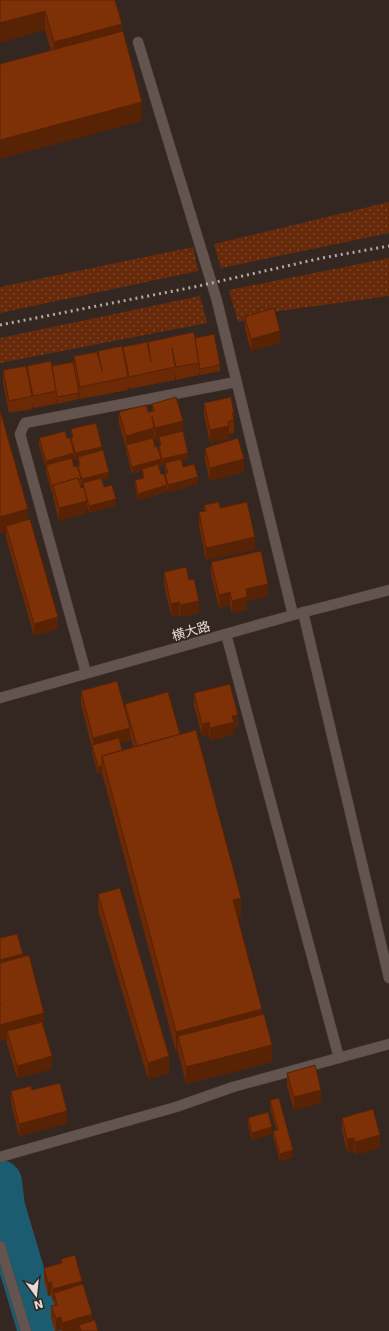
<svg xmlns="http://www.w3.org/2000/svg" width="389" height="1331" font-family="'DejaVu Sans','Noto Sans JP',sans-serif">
<defs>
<pattern id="grass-dots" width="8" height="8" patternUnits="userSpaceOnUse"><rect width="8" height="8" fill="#66290a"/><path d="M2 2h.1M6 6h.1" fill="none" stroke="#7c472d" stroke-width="1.8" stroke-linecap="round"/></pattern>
</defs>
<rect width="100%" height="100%" fill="#342722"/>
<g fill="url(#grass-dots)">
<polygon points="389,202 389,233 221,268 214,244"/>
<polygon points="193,247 198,271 0,313 0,287"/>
<polygon points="389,258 389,296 279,311 238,322 229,290"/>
<polygon points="200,296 207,323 0,363 0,338"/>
</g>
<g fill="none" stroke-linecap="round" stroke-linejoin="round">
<polyline stroke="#1b5c70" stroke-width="44" points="0,1182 3,1207 40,1331"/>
<g stroke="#504540" stroke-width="11">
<g id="minor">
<polyline points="138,42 217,301 293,615"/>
<polyline points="303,612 389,978"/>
<polyline points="226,634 339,1058"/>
<polyline points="86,673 20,434 25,423 236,382"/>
<polyline points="0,698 293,615 389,590"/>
<polyline points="0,1157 176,1107 233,1087 389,1044"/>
<polyline points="0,1246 26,1331"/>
</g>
</g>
<use href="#minor" stroke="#63544f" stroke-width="10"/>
<polyline stroke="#b2a8a4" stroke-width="3" stroke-dasharray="2 4" stroke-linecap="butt" points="0,325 194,287 322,258 389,246"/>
</g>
<g fill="#6c2905" fill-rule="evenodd">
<polygon points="0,0 122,32 142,121 51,51 45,30"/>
<polygon points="245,317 280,343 251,351 245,329"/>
<polygon points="195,338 220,365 220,371 200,375 199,370 199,375 176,380 175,375 175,380 129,389 128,384 128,390 80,399 78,390 79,399 57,404 56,398 56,404 33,408 32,403 32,409 9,413 3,383 3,370 27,371 27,366 74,367 74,356 98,356 98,351 123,352 123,347 148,347 148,342"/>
<polygon points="204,403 234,413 234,433 229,434 229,439 210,443 204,415"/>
<path d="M152,404L183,432L188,460L181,461L183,467L198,484L168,492L167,488V492L138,500L135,487V480L143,478L142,471L132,474L126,452V448L119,424V412H148L152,411ZM154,437L155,441L159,440L160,445L159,446V451L155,447L153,441H154ZM161,462L162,466L165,465V469L166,473H165V477L161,474L159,467L161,466Z"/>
<polygon points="0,410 28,520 58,629 34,636 6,538"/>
<path d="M71,429L102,451L109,479L102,480L104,487L116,506L89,513L87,505V513L59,521L53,497V493H52L46,472V467V468L39,445V438H67L71,443V438L72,437ZM74,456L75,460L78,459V470L74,467L72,460H74ZM81,482L82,485H83V487L81,488Z"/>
<polygon points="205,448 244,472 210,481 205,460"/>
<polygon points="204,505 220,508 255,550 206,560 199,525 199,512 204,511"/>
<polygon points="211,562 268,596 247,601 247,610 232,613 230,605 219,608 211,574"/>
<polygon points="164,572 189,580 199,613 180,617 179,615 171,616 164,585"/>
<path d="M81,691L125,710V704L180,734L241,917L238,918L262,1015L272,1062L186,1084L178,1051L176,1052L102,773L98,774L92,752V748L81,704ZM130,735L133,747L122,750L120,743L130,741Z"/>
<polygon points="194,693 238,727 234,728 234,734 210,741 209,735 202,736 194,706"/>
<polygon points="98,894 169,1073 148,1079 98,910"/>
<polygon points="0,938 23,957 44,1029 52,1069 17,1078 7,1044 7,1039 0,1041"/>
<polygon points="287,1073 321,1103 294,1110 287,1086"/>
<polygon points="32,1090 67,1123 19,1136 11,1103 11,1091"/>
<polygon points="270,1100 293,1157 280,1161 273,1137 273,1131 276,1130 270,1107"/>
<polygon points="248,1118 272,1134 252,1140 248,1125"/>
<polygon points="342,1118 380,1148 355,1155 354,1150 347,1152 342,1130"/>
<polygon points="61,1259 82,1284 92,1321 98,1331 61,1331 61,1330 55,1331 51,1318 51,1306 54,1305 54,1301 53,1301 51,1295 48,1296 44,1280 44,1268 61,1263"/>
</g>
<g fill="#582204">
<polygon points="45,11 45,30 0,43 0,23"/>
<polygon points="122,24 122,43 54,62 54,42"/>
<polygon points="142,102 142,121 0,159 0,140"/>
<polygon points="280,331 280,343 251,351 251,339"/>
<polygon points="183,421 183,433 159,437 159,440 155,441 155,428"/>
<polygon points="229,426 229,439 210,443 210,430"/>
<polygon points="154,428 154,441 127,448 126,445 126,448 126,436"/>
<polygon points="102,447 102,453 78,457 78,459 75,460 75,453"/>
<polygon points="74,453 74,460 47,467 46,465 46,468 46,461"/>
<polygon points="188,453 188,460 166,465 165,463 165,465 162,466 162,459"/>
<polygon points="161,459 161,466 143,471 142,469 142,471 132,474 132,467"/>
<polygon points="244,459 244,472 210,481 210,468"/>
<polygon points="109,472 109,479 84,485 83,483 83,485 82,485 82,479"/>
<polygon points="198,477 198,484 168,492 168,485"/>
<polygon points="167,485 167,492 138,500 138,494"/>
<polygon points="116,499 116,506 89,513 89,506"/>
<polygon points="87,501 87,513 59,521 59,508"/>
<polygon points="28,509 28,526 6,526 6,532 0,533 0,517"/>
<polygon points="255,537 255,550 206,560 206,548"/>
<polygon points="268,584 268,596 247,601 247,610 232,613 232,601 246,589"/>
<polygon points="230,592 230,605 219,608 219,595"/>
<polygon points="199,601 199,613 180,617 180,605"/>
<polygon points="179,602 179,615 171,616 171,604"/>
<polygon points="58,617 58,629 34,636 34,624"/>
<polygon points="238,715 238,727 234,728 234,734 210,741 210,728 232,716"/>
<polygon points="209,722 209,735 202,736 202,724"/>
<polygon points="130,728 130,741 94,751 93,748 93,738"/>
<polygon points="102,766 102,773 98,774 98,767"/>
<polygon points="241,898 241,917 233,920 233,900"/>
<polygon points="23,954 23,967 0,973 0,960"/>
<polygon points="262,1009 262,1029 178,1036 178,1051 176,1052 176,1032"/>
<polygon points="44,1013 44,1029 7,1031 7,1039 0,1041 0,1025"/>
<polygon points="272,1045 272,1062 186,1084 186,1067"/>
<polygon points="52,1056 52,1069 17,1078 17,1066"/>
<polygon points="169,1056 169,1073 148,1079 148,1063"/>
<polygon points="321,1090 321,1103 294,1110 294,1097"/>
<polygon points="67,1111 67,1123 19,1136 19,1124"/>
<polygon points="272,1127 272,1134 252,1140 252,1133"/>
<polygon points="380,1135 380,1148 355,1155 355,1142"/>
<polygon points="354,1138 354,1150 347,1152 347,1139"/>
<polygon points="293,1150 293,1157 280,1161 280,1154"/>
<polygon points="82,1281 82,1293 54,1293 54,1301 53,1301 53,1289"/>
<polygon points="51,1282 51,1295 48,1296 48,1283"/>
<polygon points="92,1314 92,1326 79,1325 79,1330 77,1331 62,1331 62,1323"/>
<polygon points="61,1317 61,1330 56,1331 56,1319"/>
</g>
<g fill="#7e3006" stroke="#582204">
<polygon points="0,0 115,0 122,24 54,42 45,11 0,23"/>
<polygon points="123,31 142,102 0,140 0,64"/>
<polygon points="274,308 280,331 251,339 245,317"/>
<polygon points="194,332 199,363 176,367 172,348 175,367 129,377 123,347 147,342 151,362 148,342"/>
<polygon points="214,334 220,365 200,369 195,338"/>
<polygon points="122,346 128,377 80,387 74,356 97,352 102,371 98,351"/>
<polygon points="51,361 56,391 33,396 27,366"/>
<polygon points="73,362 79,393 57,397 52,366"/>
<polygon points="26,366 32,396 9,401 3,370"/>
<polygon points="176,397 183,421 155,428 152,416 154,428 126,436 119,412 146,405 148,412 154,411 152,404"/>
<polygon points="231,397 234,413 232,413 234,420 228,422 229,426 210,430 204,403"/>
<polygon points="0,410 28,509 0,517"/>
<polygon points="96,423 102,447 75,453 71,438 73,437 71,429"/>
<polygon points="65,431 67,438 70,438 74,453 46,461 39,438"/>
<polygon points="183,431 188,453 162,459 159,446 161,445 159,437"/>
<polygon points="153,438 155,447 157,446 161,459 132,467 126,445"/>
<polygon points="238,438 244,459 210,468 205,448"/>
<polygon points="103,450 109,472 82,479 78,466 80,465 78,457"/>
<polygon points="72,458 74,467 77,466 81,479 79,479 78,478 53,485 53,486 52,487 46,465"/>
<polygon points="181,459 183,467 194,464 198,477 168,485 165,473 168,473 165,463"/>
<polygon points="158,464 161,474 164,474 167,485 138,494 135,480 144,478 142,469"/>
<polygon points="78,478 81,488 84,487 87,501 59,508 53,485"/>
<polygon points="101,478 104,487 112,485 116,499 89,506 83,483"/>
<polygon points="219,502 220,508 247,502 255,537 206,548 199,512 206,511 204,505"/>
<polygon points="30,519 58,617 34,624 6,526"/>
<polygon points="261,551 268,584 246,589 247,597 232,601 230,592 219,595 211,562"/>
<polygon points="186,567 189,580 194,579 199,601 180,605 179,602 171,604 164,572"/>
<polygon points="117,681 130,728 93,738 81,691"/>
<polygon points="230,684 238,715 232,716 234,722 210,728 209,722 202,724 194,693"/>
<polygon points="168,692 180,734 137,746 125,704"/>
<polygon points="196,730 241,898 233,900 262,1009 176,1032 102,756"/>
<polygon points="119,738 122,750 102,756 102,766 98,767 92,745"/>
<polygon points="120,888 169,1056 148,1063 98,894"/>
<polygon points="17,934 23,954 0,960 0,938"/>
<polygon points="29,955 44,1013 0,1025 0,1004 1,1004 0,1002 0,963"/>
<polygon points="264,1014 272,1045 186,1067 178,1036"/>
<polygon points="42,1022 52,1056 17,1066 7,1031"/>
<polygon points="315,1065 321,1090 294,1097 287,1073"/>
<polygon points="60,1083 67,1111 19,1124 11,1091 31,1086 32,1090"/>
<polygon points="279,1098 293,1150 280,1154 273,1131 278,1130 270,1100"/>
<polygon points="373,1109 380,1135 355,1142 354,1138 347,1139 342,1118"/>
<polygon points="268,1112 272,1127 252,1133 248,1118"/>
<polygon points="75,1255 82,1281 53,1289 51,1282 48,1283 44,1268 62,1263 61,1259"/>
<polygon points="83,1284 92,1314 62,1323 61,1317 56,1319 51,1306 57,1305 54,1293"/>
<polygon points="95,1320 98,1331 77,1331 81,1330 79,1325"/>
</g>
<g text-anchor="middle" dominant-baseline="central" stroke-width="4" stroke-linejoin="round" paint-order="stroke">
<g font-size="13" fill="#e5dcd8" stroke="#342722">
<text transform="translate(191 631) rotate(-16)">横大路</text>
</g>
</g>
<g transform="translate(36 1295) rotate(165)" stroke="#342722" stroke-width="3" paint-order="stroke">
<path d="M0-3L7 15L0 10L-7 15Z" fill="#e5dcd8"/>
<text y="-6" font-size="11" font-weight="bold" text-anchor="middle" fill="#e5dcd8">N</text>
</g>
</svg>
